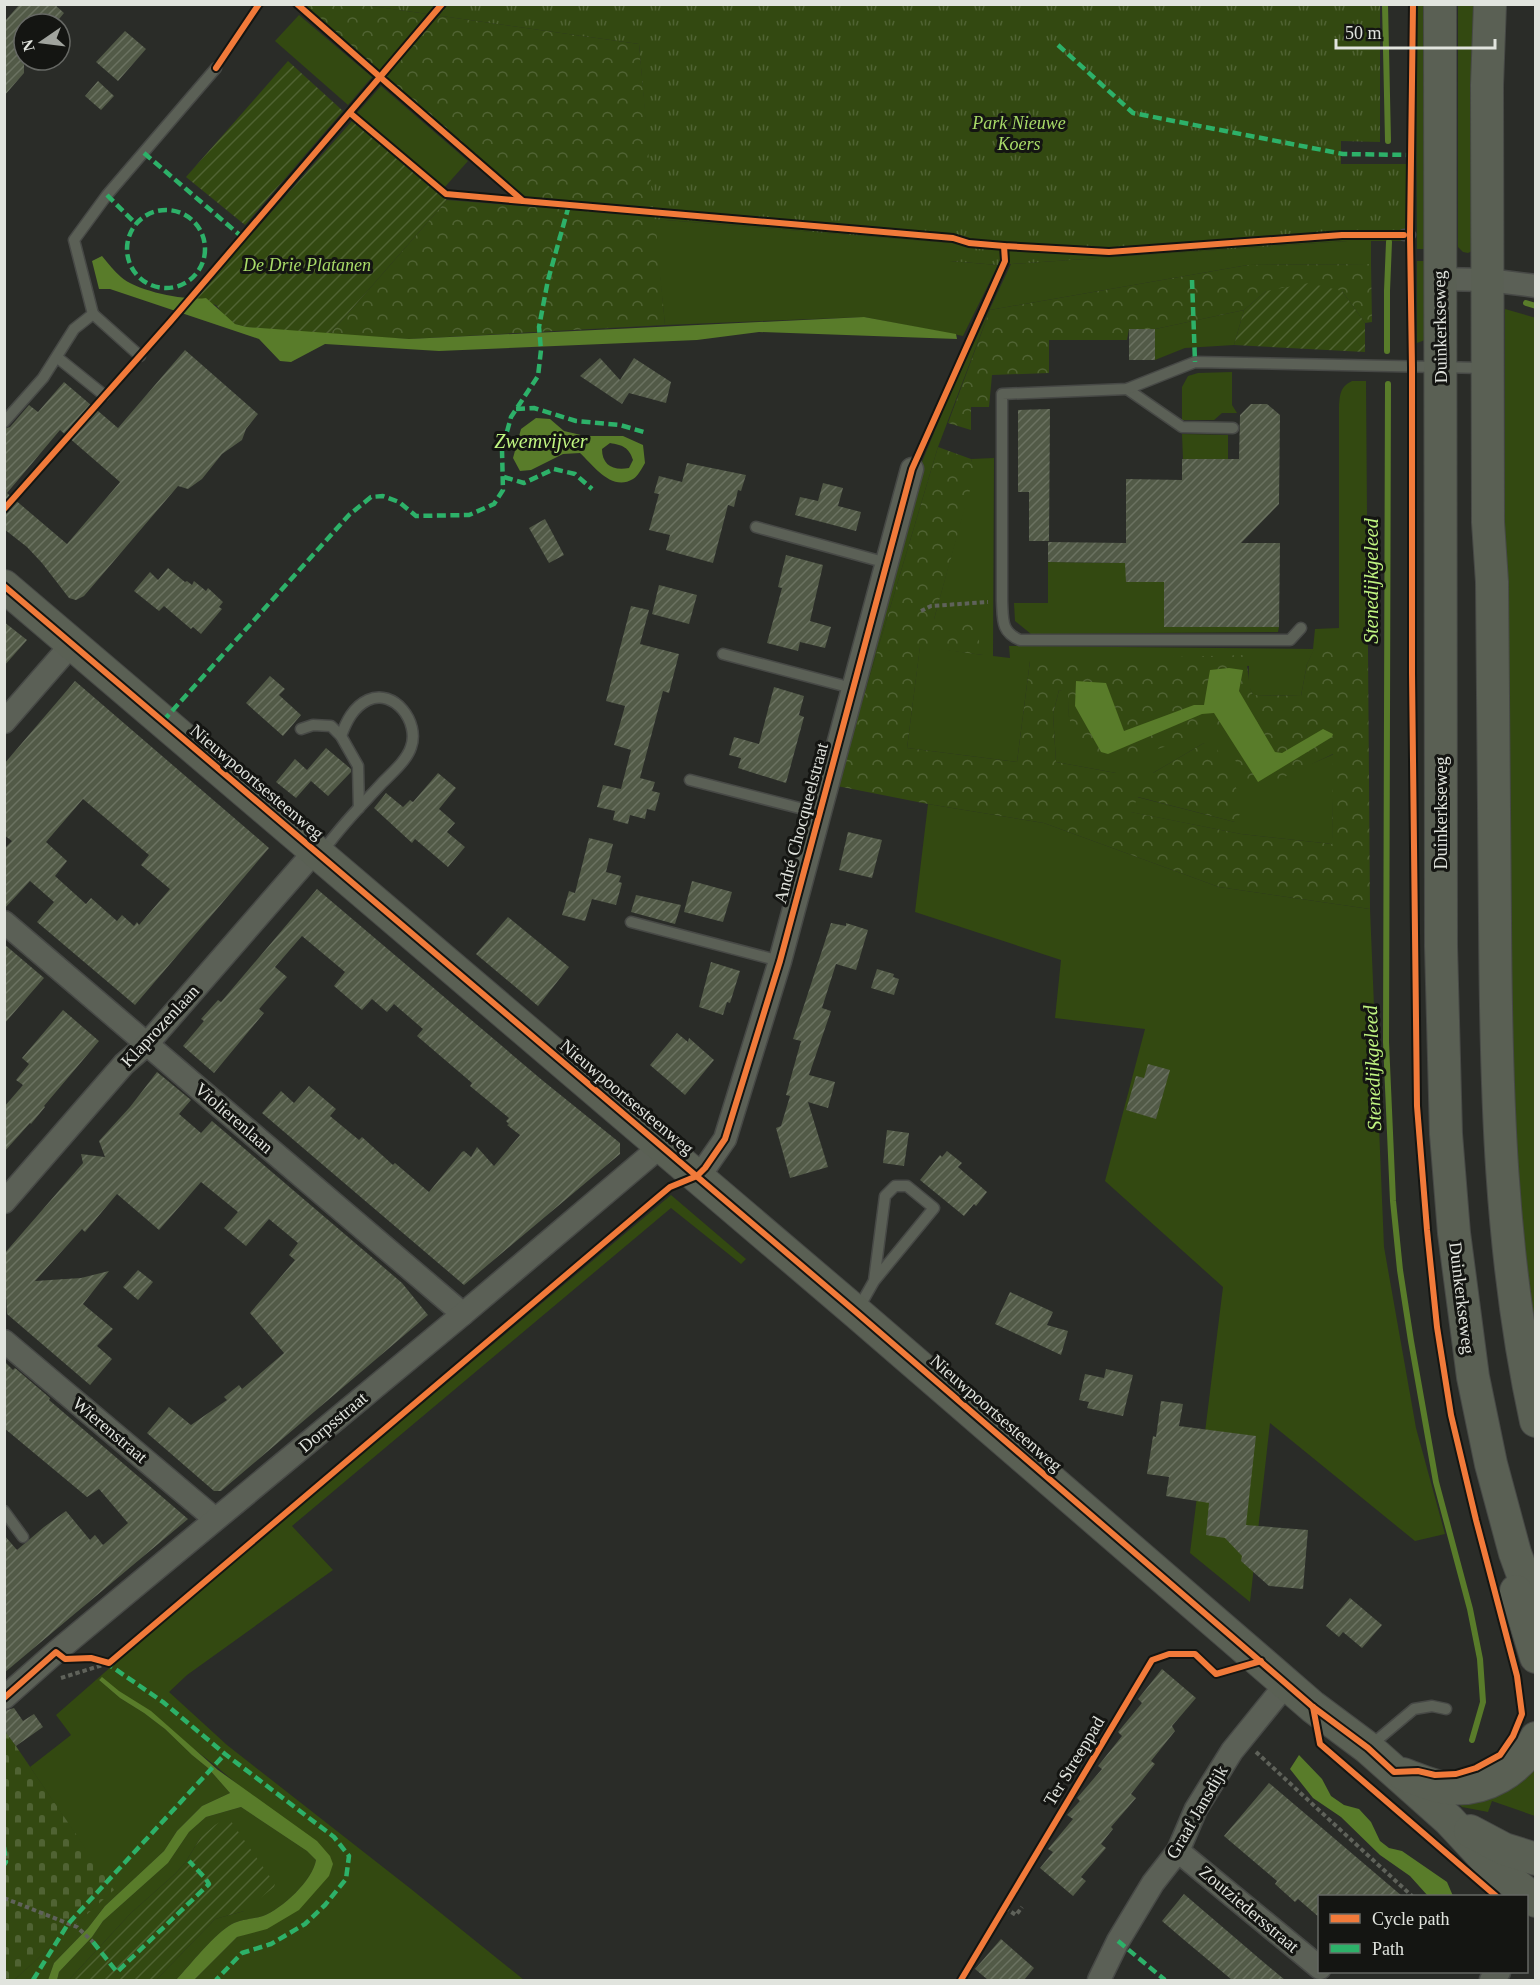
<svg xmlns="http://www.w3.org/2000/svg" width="1540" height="1985" font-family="Georgia,serif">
<defs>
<pattern id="forest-crowns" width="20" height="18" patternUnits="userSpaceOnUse" patternTransform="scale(1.5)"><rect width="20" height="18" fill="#334911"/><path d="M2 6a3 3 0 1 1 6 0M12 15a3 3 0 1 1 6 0" fill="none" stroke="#506333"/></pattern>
<pattern id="cemetery-stones" width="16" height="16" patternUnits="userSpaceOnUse" patternTransform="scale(1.5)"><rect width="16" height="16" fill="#334911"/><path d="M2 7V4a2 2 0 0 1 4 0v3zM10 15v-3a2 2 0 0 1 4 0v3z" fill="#506333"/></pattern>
<pattern id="park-tufts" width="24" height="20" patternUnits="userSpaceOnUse" patternTransform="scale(1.5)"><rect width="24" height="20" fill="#334911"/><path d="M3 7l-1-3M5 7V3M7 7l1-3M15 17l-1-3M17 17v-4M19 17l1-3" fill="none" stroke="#506333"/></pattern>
<pattern id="garden-furrows" width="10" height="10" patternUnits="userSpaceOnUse" patternTransform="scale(1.5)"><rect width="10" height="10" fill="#334911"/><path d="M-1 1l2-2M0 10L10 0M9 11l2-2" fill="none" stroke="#506333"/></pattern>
<pattern id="building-hatch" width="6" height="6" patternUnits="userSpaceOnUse" patternTransform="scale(1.5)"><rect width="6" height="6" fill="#525a47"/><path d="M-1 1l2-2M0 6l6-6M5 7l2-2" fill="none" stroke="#6b7261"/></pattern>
</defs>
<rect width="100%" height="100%" fill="#2a2c28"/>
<g fill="#334911">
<polygon points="1416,5 1427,5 1427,249 1417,249"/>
<polygon points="1458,5 1473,5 1472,251 1468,253 1463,252 1458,247"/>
<polygon points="299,15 372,77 348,105 275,41"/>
<polygon points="381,86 468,161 444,188 357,113"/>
<polygon points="654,219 950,243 950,261 998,265 963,336 864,317 665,325"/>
<polygon points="1347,241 1371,241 1371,264 1248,265 990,310 938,447 837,786 917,474 952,389 1011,264"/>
<polygon points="1417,261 1426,261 1425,340 1417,343"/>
<polygon points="1505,309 1536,318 1535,1342 1512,1140 1505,720"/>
<polygon points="1244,310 1234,345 1185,348 1155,360 1155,329"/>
<polygon points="1232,372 1232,405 1237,413 1222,413 1214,420 1182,420 1182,387 1188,376 1198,373"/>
<path d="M1352,381H1366L1368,649L1314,650L1307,664L1301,696L1253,695L1248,684L1249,666L1030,661L1017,762L907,748L920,646L983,655L934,619L974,472L971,459L994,458L993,656L1010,658L1009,646L1313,649L1315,629L1339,628V407C1340,394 1340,387 1352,381Z"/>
<polygon points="1182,434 1228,435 1228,461 1183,460"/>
<polygon points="1048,562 1125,563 1164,582 1164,627 1279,627 1278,632 1031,634 1015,621 1014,603 1048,603"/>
<polygon points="1059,690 1068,692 1069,717 1219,730 1311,764 1334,754 1332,844 1241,834 1130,812 1137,797 1235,822 1204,743 1153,773 1116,773 1056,762 1053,714"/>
<polygon points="928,804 1044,823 1219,887 1370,909 1384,1247 1416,1428 1445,1534 1415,1541 1270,1423 1250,1602 1190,1553 1223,1287 1105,1181 1145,1029 1055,1018 1061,960 915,912"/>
<polygon points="671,1195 746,1259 741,1264 671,1208 292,1526 333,1570 187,1675 169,1692 227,1745 411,1889 524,1980 194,1980 237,1937 249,1933 333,1864 212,1763 101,1678 99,1680 120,1698 144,1713 165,1729 192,1755 208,1768 230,1793 202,1806 177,1831 164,1851 105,1906 88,1928 54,1963 48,1980 14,1980 113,1890 30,1767 71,1735 56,1715 177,1609"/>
<polygon points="1535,1755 1535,1816 1492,1801 1488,1812 1462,1807 1451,1797"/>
<path d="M241,1807L307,1851L316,1860C313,1880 282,1909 263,1916C254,1919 241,1919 232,1924C215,1933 190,1965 176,1980H156L215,1919L244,1911L201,1837L185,1863L175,1874L131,1913L69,1980H57L59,1972L92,1937L103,1921L168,1863L189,1832L206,1817Z"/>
</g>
<g fill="url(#forest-crowns)" fill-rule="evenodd">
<polygon points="304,5 364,5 639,44 665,325 409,339 329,335 447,200 536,207"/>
<polygon points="1371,264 1372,322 1365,323 1342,291 1266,291 1244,310 1155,329 1129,329 1127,340 1049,340 1049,373 992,375 989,407 971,407 971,430 948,423 990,310 1248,265"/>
<path d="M938,447L971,459L975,472L934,619L974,622L983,655L920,647L907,748L1017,762L1030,661L1244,655C1250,668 1246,681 1253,695L1301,696L1307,664L1314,649H1368L1370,909L1219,887L1044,823L928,804L837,786ZM1059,690L1068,693C1068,700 1068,708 1069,716C1081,788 1168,745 1210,730H1218L1251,788L1280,779L1333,754L1332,844L1241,834L1131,812L1138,797L1235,822L1245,806L1217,749L1204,743L1153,773H1116L1056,762L1053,714Z"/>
</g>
<polygon fill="url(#cemetery-stones)" points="7,1733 114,1890 14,1980 5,1980 4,1735"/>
<polygon fill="url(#park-tufts)" points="364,5 1380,5 1380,142 1341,141 1341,164 1406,164 1406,241 1347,241 998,265 950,261 950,243 654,219 639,44"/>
<g fill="url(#garden-furrows)">
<polygon points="288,61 343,111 245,225 186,177"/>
<polygon points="352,121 447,200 329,335 247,327 235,324 225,317 216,305 194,299"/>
<polygon points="1309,283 1342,291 1365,323 1365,352 1234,345 1244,310 1266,291"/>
<polygon points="228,1817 275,1884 274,1887 244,1911 215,1919 156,1980 69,1980 131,1913 175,1874 185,1863 201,1837 215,1825"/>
</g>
<g fill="#597c2a" fill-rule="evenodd">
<path d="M102,256C108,263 114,271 121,277C136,291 186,301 206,298L235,324L247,327L409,339L864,317L956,334L957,339L759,332L697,340L439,351L325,344L291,362L280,361L259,339L110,289H99L92,261Z"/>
<path d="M536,418L550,419L564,431L585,436H623L643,445L645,463C642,468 638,476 633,479C612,492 594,466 580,453L563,454L531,470L520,471L513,458L521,429ZM610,443C622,445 629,447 633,460L629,468C613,471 602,465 602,449Z"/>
<polygon points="1229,668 1243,670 1239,691 1275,752 1282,753 1323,729 1333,734 1332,737 1258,782 1214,713 1202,714 1108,754 1101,752 1075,706 1076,681 1106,683 1124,731 1194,705 1204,705 1210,670"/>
<path d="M102,1677L119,1691L151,1711L218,1770L317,1841L330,1856L333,1864L329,1876L299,1910L267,1929L237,1937L194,1980H176C190,1965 215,1933 232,1924C241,1919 253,1919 263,1916C282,1909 313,1880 316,1860L307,1851L241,1807L206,1817L189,1832L168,1863L103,1921L92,1937L59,1972L57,1980H48L54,1963L88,1928L105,1906L164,1851L177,1831L202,1806L230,1793L208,1768L192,1755L165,1729L144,1713L120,1698L99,1680Z"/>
<polygon points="1299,1755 1322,1779 1331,1796 1344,1805 1359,1809 1371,1822 1380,1841 1389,1848 1402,1851 1447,1882 1453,1896 1428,1896 1410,1876 1380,1855 1341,1817 1313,1798 1290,1769"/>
</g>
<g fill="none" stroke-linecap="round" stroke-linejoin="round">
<g stroke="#597c2a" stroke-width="6">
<polyline points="1385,4 1388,141"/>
<polyline points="1526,303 1536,306"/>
<polyline points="1387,351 1387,291 1389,242"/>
<polyline points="1388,384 1386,1042 1393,1201 1400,1270 1411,1341 1436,1482 1470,1609 1480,1659 1483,1702 1472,1740"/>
</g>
</g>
<g fill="url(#building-hatch)" fill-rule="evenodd">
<polygon points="20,4 54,4 64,13 55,24 24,24 24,73 4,96 4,22"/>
<polygon points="125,31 146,49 118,81 96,62"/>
<polygon points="98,81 114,96 101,110 85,96"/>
<rect x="1129" y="329" width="26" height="31"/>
<path d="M185,350L258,414L246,429L242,440L222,454L202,479L188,489L178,486L84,596L76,600L69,598L42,563L27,547L4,529V429L10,427L29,405L38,412L64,382L118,428ZM60,430L120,482L67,544L7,493Z"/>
<polygon points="600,358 620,380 634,358 671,382 666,403 629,393 622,404 580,376"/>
<polygon points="1251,404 1267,404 1280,415 1279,504 1241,543 1280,543 1279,627 1164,627 1164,582 1126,582 1125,563 1048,562 1048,542 1126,543 1126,479 1182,480 1182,459 1239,459 1240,415"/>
<polygon points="1050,409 1049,541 1029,541 1029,492 1018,492 1018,410"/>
<polygon points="687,463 746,475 741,491 738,490 734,507 728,505 713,563 666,550 670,535 649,530 659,494 654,493 659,476 682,482"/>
<polygon points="823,483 843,488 838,506 861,512 856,531 795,515 800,497 818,501"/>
<polygon points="545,519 564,555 549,563 529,528"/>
<polygon points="786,555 823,565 810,621 831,627 825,648 800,642 798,651 767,643 782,588 778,587"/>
<polygon points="168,568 185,582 187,581 192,585 194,581 206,591 208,588 223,602 219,607 222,609 201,634 193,627 191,629 164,606 159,611 134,591 150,572 158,580"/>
<polygon points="659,585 697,595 689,624 652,614"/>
<polygon points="631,606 649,610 640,644 679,654 669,693 663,691 640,778 655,782 652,791 660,793 655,811 647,809 645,819 630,815 628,824 613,820 615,811 597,807 603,785 621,789 631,750 614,745 625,706 606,701"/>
<polygon points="4,622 27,640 4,666"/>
<polygon points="270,676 285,689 279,695 301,715 283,736 246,703"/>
<path d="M75,681L269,848L135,1005L37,922L54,902L30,881L4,909V849L12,841L4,835V764ZM83,799L149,855L141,865L170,889L139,925L137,922L134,926L122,915L117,921L91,898L86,904L55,876L67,861L46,842Z"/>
<polygon points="774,687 804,696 799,715 804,717 786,783 738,768 741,758 729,755 734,737 759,744"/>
<polygon points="326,748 351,769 351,772 328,796 311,781 296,798 276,782 295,759 307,770"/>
<polygon points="438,773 456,788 439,809 455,823 447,832 465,847 448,867 415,839 412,843 374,808 386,793 403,807 410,800 413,802"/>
<polygon points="848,832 882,840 872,878 839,870"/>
<polygon points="589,838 613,844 606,872 621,876 619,882 622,883 616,905 592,899 585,921 562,915 569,891 575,893"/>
<polygon points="692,881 732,892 723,922 684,912"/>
<polygon points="317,889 542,1080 620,1143 620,1154 464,1285 262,1113 281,1091 294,1103 309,1086 336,1109 330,1116 359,1140 362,1137 393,1165 395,1163 429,1192 462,1152 464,1151 471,1157 477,1147 494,1166 520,1135 507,1125 509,1124 506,1121 509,1118 470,1086 472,1083 417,1036 423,1029 394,1004 387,1012 372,999 362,1010 334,986 345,972 302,936 275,967 287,977 259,1009 264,1013 214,1073 183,1046 204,1021 201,1019 218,1000 221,1002"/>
<polygon points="636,895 681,905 675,924 631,912"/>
<polygon points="508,917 569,967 538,1006 476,954"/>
<polygon points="831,923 846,926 846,923 868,930 856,970 836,964 822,1008 831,1011 809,1075 835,1082 828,1108 808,1102 828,1167 790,1178 776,1128 781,1126 790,1096 786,1095 801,1041 793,1039"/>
<polygon points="4,944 44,978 4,1024"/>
<polygon points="711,962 740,971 730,1003 727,1002 723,1015 699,1007"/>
<polygon points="877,969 894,974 893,977 899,979 894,995 871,988"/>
<polygon points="63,1010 99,1041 44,1106 45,1107 31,1124 30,1123 4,1152 4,1107 23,1085 16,1080 29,1064 22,1058"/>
<polygon points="677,1033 688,1042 689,1038 714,1060 685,1095 650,1065"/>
<polygon points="1148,1064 1170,1070 1156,1119 1126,1110 1136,1076 1144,1078"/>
<polygon points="157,1072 191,1100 179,1114 201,1133 212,1121 402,1283 428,1315 221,1491 214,1491 147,1433 169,1407 191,1425 227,1400 224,1397 239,1385 242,1389 284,1353 250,1313 295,1260 289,1255 298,1243 269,1219 246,1246 224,1228 238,1212 201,1182 159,1230 117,1194 85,1232 82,1229 35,1281 81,1278 109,1271 83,1304 113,1329 97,1346 112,1359 90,1385 7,1314 4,1254 83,1163 81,1154 105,1157 99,1141 130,1107"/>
<polygon points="887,1130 909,1133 904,1166 883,1163"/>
<polygon points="947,1151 962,1163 958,1167 987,1192 976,1206 974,1204 964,1216 920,1180 940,1155 942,1157"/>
<polygon points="138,1270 153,1282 138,1300 123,1287"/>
<polygon points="1010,1292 1053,1312 1047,1325 1068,1331 1061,1355 995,1324"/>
<polygon points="4,1361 13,1370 15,1368 50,1398 49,1400 188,1519 4,1673 4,1535 17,1550 44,1527 66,1511 90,1540 95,1535 103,1545 128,1523 99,1489 87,1497 4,1428"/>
<polygon points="1106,1369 1133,1375 1123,1416 1087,1408 1089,1402 1079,1400 1085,1374 1104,1378"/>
<polygon points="1161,1401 1183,1404 1179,1426 1256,1436 1246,1525 1308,1530 1303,1589 1269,1586 1241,1561 1242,1556 1225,1538 1206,1535 1209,1503 1166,1496 1169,1477 1147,1474 1153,1436 1156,1437"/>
<polygon points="1350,1598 1382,1625 1362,1648 1343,1632 1339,1637 1326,1626"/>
<polygon points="1162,1669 1196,1698 1172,1726 1175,1731 1151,1761 1155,1764 1131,1794 1136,1798 1111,1827 1113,1829 1101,1844 1106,1848 1081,1877 1086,1881 1073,1896 1040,1868 1053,1852 1048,1849 1073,1819 1067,1815 1080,1801 1077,1798 1102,1769 1098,1766 1122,1736 1118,1732 1142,1703 1138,1699"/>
<polygon points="14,1708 23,1721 34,1714 43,1727 16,1746 4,1730 4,1711"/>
<polygon points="1269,1783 1402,1896 1320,1896 1320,1918 1298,1899 1295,1902 1275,1884 1277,1881 1224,1836"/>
<polygon points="1184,1894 1261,1960 1285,1980 1232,1980 1183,1939 1162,1921"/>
<polygon points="1001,1939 1034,1968 1024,1980 988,1980 975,1969"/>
</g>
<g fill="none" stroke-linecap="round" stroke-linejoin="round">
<g stroke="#474946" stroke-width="13">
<g id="lane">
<polyline points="1404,235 1410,235"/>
<polyline points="93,314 74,240 107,195 216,68"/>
<polyline points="58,358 104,395"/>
<polyline points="1127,389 1182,427 1233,428"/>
<polyline points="4,422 43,378 74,329 93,314 140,356"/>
<polyline points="756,527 887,563"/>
<path d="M1301,628L1290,640H1020C1001,632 1003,620 1002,601V394L1127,389L1195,362L1484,368"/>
<polyline points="723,654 852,688"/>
<polyline points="301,729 313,725 331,726 341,736 358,766 359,808"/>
<polyline points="690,780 819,813"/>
<path d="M322,853C339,827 362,805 382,783C392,773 407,760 411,747C420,722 394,688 368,700C353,707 346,722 341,736"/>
<polyline points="631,922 780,961"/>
<polyline points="857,1311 874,1281 934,1208 907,1186 895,1186 885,1196 874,1281"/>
<polyline points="4,1511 23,1537"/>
<polyline points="1370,1746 1414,1709 1432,1706 1446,1709"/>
</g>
</g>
<g stroke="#474946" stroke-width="25">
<g id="street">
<polyline points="1439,279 1488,280 1536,286"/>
<polyline points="4,722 72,644"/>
<polyline points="4,922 463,1314"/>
<polyline points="697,1176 705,1168 725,1139 780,961 912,469"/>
<polyline points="4,1202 124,1064 147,1044 315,851"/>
<polyline points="4,1341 215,1519"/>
<polyline points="4,1698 56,1652 463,1314 661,1146"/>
<polyline points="1178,1851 1320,1968"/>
<polyline points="1099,1980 1118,1941 1153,1883 1178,1851 1196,1809 1232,1751 1287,1683"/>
<polyline points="1491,1980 1499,1972"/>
</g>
</g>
<g stroke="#474946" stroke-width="34">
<g id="secondary">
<polyline points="1440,4 1441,946 1446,1134 1454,1233 1473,1377 1491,1464 1515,1553 1536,1611"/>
<path d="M1490,4L1487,85L1488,522L1492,582C1493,695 1494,808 1495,921C1496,1089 1500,1257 1536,1421"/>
<polyline points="4,586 856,1312 1313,1707 1368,1748 1449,1820 1490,1864 1536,1901"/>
<polyline points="1516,1591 1536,1657"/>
<path d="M1403,1774C1417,1779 1433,1787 1448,1788C1484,1792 1521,1771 1536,1738"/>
<polyline points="1470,1831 1504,1849 1536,1859"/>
</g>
</g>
<g stroke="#5f625a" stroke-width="4" stroke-dasharray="4.5 3" stroke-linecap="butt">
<polyline points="921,611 931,606 988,602"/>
<polyline points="61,1678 109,1663"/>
<polyline points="1256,1752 1412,1896"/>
<polyline points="4,1898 77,1927 93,1942"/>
<polyline points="1005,1908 1016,1915 1022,1907"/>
</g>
<use href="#lane" stroke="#5b6056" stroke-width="10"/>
<use href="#street" stroke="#5b6056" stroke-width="22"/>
<use href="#secondary" stroke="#5a6054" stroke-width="32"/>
<g stroke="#2db169" stroke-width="4.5" stroke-dasharray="9 4.5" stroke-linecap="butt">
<polyline points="1058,45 1133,113 1343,154 1411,155"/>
<polyline points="144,153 242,237"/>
<polyline points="107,195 136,224"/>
<circle cx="166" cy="249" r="39"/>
<polyline points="1192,280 1195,362"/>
<polyline points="516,409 534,408 576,421 620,425 644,432"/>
<polyline points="504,477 524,483 554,469 575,474 592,489"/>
<polyline points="163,721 349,515 371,497 383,496 399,502 416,516 469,515 494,504 503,490 502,450 511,417 538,376 541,350 539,327 548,280 569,205"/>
<polyline points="105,1662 163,1702 225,1754 334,1837 349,1856 346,1879 325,1905 305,1924 271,1944 242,1953 216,1980"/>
<polyline points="4,1847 6,1862 4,1865"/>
<polyline points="1118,1941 1165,1980"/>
<polyline points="93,1942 117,1972 209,1884 205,1878 189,1861"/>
<polyline points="33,1980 68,1924 225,1754"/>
</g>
<g stroke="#141512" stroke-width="10">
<g id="cycleway">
<polyline points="442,4 380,77 523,201 953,238 969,243 1004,246 1109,252 1342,235 1404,235"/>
<polyline points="216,68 259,4"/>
<polyline points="350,113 446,194 523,201"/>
<polyline points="4,509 170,322 380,77 297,4"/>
<polyline points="4,586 856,1312 1313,1707 1368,1748 1394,1772 1418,1771 1435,1775 1456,1774 1476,1768 1500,1755 1513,1736 1522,1714 1517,1676 1476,1520 1451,1415 1437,1327 1427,1230 1417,1106 1412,673 1412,367 1410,235 1413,4"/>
<polyline points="4,1698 56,1652 65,1659 91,1658 109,1663 658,1197 670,1187 697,1176 705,1168 725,1139 780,961 912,469 1005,261 1004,246"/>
<polyline points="1313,1707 1320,1744 1496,1896"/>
<polyline points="961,1980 1152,1660 1169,1654 1195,1654 1216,1674 1261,1661"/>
</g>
</g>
<use href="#cycleway" stroke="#f17a3a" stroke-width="6"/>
</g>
<g text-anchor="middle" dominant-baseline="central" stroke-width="6" stroke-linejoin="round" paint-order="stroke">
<g font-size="18" font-style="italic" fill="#a8db68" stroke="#141512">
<text x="1019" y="123">Park Nieuwe<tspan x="1019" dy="21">Koers</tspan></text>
<text x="307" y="265">De Drie Platanen</text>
</g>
<g font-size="18" fill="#e1e4de" stroke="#141512">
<text transform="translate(1440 327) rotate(-91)">Duinkerkseweg</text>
<text transform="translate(257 782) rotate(40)">Nieuwpoortsesteenweg</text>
<text transform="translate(1441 813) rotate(-90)">Duinkerkseweg</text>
<text transform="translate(801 823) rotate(-75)">André Chocqueelstraat</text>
<text transform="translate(160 1026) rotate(-47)">Klaprozenlaan</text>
<text transform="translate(627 1097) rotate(40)">Nieuwpoortsesteenweg</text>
<text transform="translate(234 1118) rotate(41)">Violierenlaan</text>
<text transform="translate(1462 1298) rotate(83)">Duinkerkseweg</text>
<text transform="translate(996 1413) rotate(41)">Nieuwpoortsesteenweg</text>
<text transform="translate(333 1422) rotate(-40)">Dorpsstraat</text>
<text transform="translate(110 1430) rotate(40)">Wierenstraat</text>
<text transform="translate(1074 1761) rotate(-59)">Ter Streeppad</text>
<text transform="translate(1197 1812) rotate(-60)">Graaf Jansdijk</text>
<text transform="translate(1249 1909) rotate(40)">Zoutziedersstraat</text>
</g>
<g font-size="20" font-style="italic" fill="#c0f581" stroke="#141512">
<text x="541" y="441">Zwemvijver</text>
<text transform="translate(1371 581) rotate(-90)">Stenedijkgeleed</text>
<text transform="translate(1372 1068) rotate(-92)">Stenedijkgeleed</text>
</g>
</g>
<rect width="1540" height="1985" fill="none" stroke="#e1e4de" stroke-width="12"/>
<rect x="1318" y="1895" width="210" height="78" fill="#141512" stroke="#666864" stroke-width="1.5"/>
<rect x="1330" y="1914" width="30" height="9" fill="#f17a3a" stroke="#666864" stroke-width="1.5"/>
<text x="1372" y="1925" font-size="18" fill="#e1e4de">Cycle path</text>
<rect x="1330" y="1944" width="30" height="9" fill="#2db169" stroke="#666864" stroke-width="1.5"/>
<text x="1372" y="1955" font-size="18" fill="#e1e4de">Path</text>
<g transform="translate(42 42) rotate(256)"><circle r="28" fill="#141512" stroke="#666864" stroke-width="1.5"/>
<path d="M0-4.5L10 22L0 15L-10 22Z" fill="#a1a49e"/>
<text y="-9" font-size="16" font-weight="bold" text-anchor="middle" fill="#e1e4de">N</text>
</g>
<path d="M1336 39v9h159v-9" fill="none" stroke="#e1e4de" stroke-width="3"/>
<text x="1345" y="39" font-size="18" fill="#e1e4de" stroke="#141512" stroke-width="4.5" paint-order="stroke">50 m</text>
</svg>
